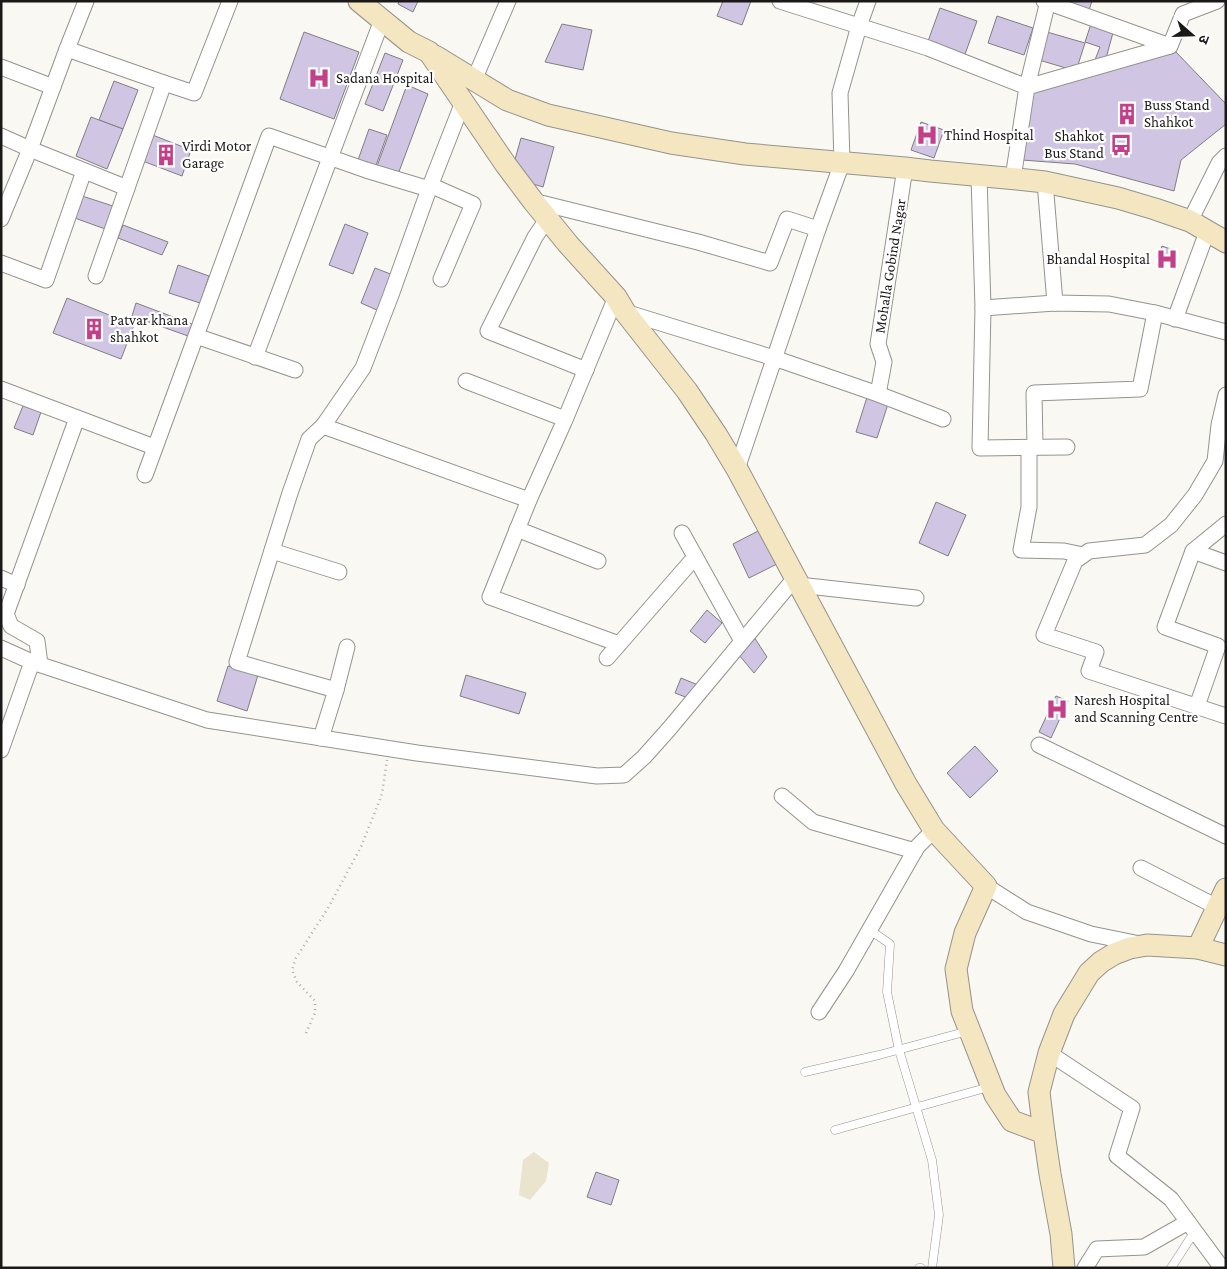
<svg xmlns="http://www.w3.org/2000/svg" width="1227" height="1269" font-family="'Crimson Pro','Noto Sans Devanagari',serif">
<rect width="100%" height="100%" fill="#f9f8f2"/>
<polygon fill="#eae4cf" points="534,1152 549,1163 546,1181 530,1200 519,1195 523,1160"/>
<g fill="#d0c6e4" stroke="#7f7e83">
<polygon points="399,1 418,1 413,12 398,4"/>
<polygon points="723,1 751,1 742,25 717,16"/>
<polygon points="1064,1 1092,1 1089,10"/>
<polygon points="940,8 977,21 964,57 927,44"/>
<polygon points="997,16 1033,28 1024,55 988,43"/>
<polygon points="1092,21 1114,29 1105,62 1093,65 1100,47 1085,42"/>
<polygon points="562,24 592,30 583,70 545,62"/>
<polygon points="304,32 359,52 334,119 280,99"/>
<polygon points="1047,32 1085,43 1076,71 1039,60"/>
<polygon points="1175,51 1226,104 1226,124 1181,160 1174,191 1075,164 1022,160 1034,88"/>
<polygon points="385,53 403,60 383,111 365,104"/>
<polygon points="114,81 138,90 123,129 99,120"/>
<polygon points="407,85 428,94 397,177 376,169"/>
<polygon points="91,117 123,129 107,169 76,156"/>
<polygon points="921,122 944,130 934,158 911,150"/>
<polygon points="369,129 387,135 375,168 357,163"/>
<polygon points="150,134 191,150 182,176 140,160"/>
<polygon points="521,138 554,147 543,187 530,183 514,163"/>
<polygon points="79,195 116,207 108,230 72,217"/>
<polygon points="345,224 368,233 353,274 329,265"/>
<polygon points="123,225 168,242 162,255 118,238"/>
<polygon points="1162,246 1176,251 1171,264 1157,259"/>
<polygon points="178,265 209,276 200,303 169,293"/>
<polygon points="375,268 393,275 379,311 361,303"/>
<polygon points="67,298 134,325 121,359 53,333"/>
<polygon points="136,303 192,324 188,336 132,316"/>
<polygon points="868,394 889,401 877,438 856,432"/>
<polygon points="23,406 41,412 33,435 14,428"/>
<polygon points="936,502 966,515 948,556 919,543"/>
<polygon points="760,530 777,564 749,578 733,544"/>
<polygon points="707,610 722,623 705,643 690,631"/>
<polygon points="754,637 767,657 754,673 739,655"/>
<polygon points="228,666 258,675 247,711 217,701"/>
<polygon points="466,675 526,693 519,714 460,696"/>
<polygon points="681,678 698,685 688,698 675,693"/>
<polygon points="1056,696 1068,701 1051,738 1039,732"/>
<polygon points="975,746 998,771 970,798 947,773"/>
<polygon points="596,1172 619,1180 611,1205 587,1197"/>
</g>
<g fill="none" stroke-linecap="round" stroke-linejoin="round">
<g stroke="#94938e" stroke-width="9">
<g id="lane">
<polyline points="870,930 890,944 887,992 899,1050 932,1160 939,1215 932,1268"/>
<polyline points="805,1072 879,1055 968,1031"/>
<polyline points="835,1130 989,1087"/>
<polyline points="919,1268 921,1268"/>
<polyline points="1171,1268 1195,1231"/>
</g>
</g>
<g stroke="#94938e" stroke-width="17">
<g id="street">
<polyline points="780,1 928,48 1027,87 1048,1"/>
<polyline points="1044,1 1170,46"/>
<polyline points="67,49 86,1"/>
<polyline points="1,67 53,87"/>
<polyline points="474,80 508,1"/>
<polyline points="1,136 30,149 127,188"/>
<polyline points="979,176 983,308 980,448 1067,447"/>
<polyline points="1013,178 1027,87 1170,46 1183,14 1217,1"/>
<polyline points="1045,182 1055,303"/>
<polyline points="430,185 473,204 441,279"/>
<polyline points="533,201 698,242 770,263 787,219 818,229"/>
<polyline points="548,218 535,237 488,331 586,370"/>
<polyline points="1,219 30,149 67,49 164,83"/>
<polyline points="1190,221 1219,163 1226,156"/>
<polyline points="1,263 46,280 84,171"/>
<polyline points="96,276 164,83 194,93 230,1"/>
<polyline points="616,297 564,422 529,500 490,597 619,644"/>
<polyline points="983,308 1055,303 1109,304 1155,313 1226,332"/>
<polyline points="625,312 774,358 878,394 943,419"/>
<polyline points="1175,319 1207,232"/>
<polyline points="196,336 269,136 366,170 429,189"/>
<polyline points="255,357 382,20"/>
<polyline points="466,381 565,419"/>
<polyline points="1,389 154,447"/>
<polyline points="878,394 884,362 878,344 905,168"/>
<polyline points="1226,395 1219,425 1215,461 1195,495 1171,525 1145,545 1089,551 1075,561 1044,635 1096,652 1089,671 1226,716"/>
<polyline points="323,426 529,500"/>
<polyline points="1035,446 1034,393 1140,389 1155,313"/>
<polyline points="1029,447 1029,507 1021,550 1064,551 1083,555"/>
<polyline points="737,469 818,229 842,163 840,93 859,26 868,1"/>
<polyline points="145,475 196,336 295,370"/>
<polyline points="517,529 598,561"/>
<polyline points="682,533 742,641"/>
<polyline points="272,551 339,572"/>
<polyline points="1193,551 1226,563"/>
<polyline points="1,578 17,585"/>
<polyline points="799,585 916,598"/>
<polyline points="1,648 32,662 207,720 417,753 597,776 624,775 644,757 669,729 795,578"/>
<polyline points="607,658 695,557"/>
<polyline points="40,664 37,641 11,626 6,614 77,418"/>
<polyline points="336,690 237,662 290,493 309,439 323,426 363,368 391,295 429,189 463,102"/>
<polyline points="1197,706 1218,646 1165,627 1193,551 1226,524"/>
<polyline points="321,738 336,690 347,647"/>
<polyline points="1039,745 1226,836"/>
<polyline points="1,750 32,662"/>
<polyline points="782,796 813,822 915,851"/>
<polyline points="1141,868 1217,907"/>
<polyline points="986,886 1027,912 1091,934 1140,944"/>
<polyline points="819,1012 846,971 917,847 934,830"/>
<polyline points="1049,1053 1132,1108 1117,1156 1171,1199 1222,1268"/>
<polyline points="1085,1268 1097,1249 1144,1247 1188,1222"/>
</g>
</g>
<g stroke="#94938e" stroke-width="23">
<g id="secondary">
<polyline points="359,1 409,42 429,52 506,165 533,201 568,244 616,297 625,312 687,391 716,434 737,469 906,784 934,830 986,886 965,933 956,969 962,1011 995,1095 1012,1121 1044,1133 1050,1174 1061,1234 1064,1268"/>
<polyline points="435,56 507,100 548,115 671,143 745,154 905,168 930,171 1017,179 1045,182 1118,198 1155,209 1190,221 1226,242"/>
<polyline points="1198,948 1226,889"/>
<polyline points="1044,1133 1039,1092 1049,1053 1064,1014 1089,973 1101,962 1114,954 1130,948 1147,945 1198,948 1226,955"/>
</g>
</g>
<polyline stroke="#acaba7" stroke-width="2.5" stroke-dasharray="1 4" stroke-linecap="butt" points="306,1033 315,1013 315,1001 297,982 292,970 296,958 328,908 361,847 382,794 387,760"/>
<use href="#lane" stroke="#fff" stroke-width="8"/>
<use href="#street" stroke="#fff" stroke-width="15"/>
<use href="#secondary" stroke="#f3e6c0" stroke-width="21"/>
</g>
<defs>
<g id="hospital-bare" transform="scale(1.725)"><path d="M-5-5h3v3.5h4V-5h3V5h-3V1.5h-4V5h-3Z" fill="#c14089" stroke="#fff" stroke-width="2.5" paint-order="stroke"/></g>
<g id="building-bare" transform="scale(1.725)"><path d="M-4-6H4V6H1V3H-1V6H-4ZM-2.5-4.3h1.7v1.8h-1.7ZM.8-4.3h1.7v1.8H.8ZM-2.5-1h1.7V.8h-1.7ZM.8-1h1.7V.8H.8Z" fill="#c14089" stroke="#fff" stroke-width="2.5" paint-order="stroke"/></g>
<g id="bus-bare" transform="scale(1.725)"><path d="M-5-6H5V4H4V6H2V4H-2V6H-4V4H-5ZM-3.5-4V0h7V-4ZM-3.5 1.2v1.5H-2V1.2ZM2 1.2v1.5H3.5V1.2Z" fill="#c14089" stroke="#fff" stroke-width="2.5" paint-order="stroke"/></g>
</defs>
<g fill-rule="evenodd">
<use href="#hospital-bare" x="319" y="78"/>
<use href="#building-bare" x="1127" y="114"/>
<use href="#hospital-bare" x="927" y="135"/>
<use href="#bus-bare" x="1121" y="145"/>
<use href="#building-bare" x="166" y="155"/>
<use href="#hospital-bare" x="1167" y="259"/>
<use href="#building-bare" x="94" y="329"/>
<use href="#hospital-bare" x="1057" y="709"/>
</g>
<g text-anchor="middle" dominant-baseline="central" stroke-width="4.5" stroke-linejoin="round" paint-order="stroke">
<g font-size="15" fill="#1a1917" stroke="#fff" text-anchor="start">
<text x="336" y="78">Sadana Hospital</text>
<text x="1144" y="105">Buss Stand<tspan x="1144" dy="17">Shahkot</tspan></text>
<text x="944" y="135">Thind Hospital</text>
<text x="1104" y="136" text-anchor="end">Shahkot<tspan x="1104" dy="17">Bus Stand</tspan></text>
<text x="182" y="146">Virdi Motor<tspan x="182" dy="17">Garage</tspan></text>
<text x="1150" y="259" text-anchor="end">Bhandal Hospital</text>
<text x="110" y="320">Patvar khana<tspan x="110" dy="17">shahkot</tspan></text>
<text x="1074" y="700">Naresh Hospital<tspan x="1074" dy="17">and Scanning Centre</tspan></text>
</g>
<g font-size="15" fill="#1a1917" stroke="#fff">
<text transform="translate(890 266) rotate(-81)">Mohalla Gobind Nagar</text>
</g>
</g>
<rect width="1227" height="1269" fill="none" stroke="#1a1917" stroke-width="5"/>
<g transform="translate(1192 35) rotate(110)" stroke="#ffffff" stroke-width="4" paint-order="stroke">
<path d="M0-4L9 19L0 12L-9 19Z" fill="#1a1917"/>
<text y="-8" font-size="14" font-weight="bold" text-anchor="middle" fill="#1a1917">उ</text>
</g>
</svg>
